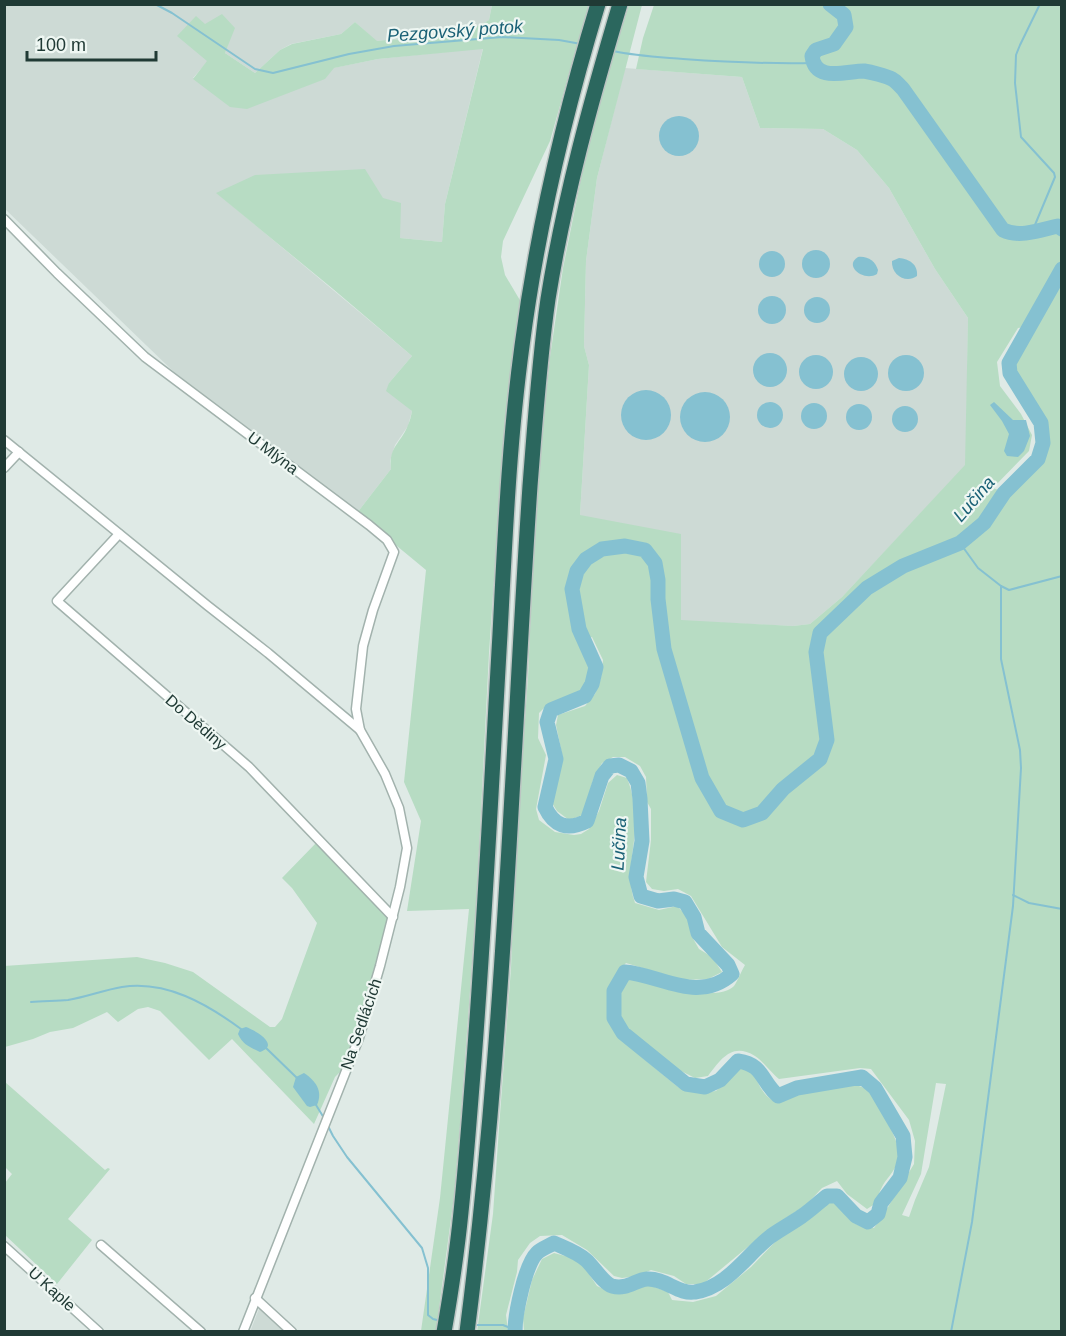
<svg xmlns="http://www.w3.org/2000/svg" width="1066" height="1336" font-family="Helvetica,sans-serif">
<rect width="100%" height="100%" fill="#dfeae6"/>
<g fill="#cddad5">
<polygon points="4,5 492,5 489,20 477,27 452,36 376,41 355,22 341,34 291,44 280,50 255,73 225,53 228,44 208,61 193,78 324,79 333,68 378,59 483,48 445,204 442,242 400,238 217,193 412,356 389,383 412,411 408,426 395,445 390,461 391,469 357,513 175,373 5,209"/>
<polygon points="625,68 742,77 760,128 823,129 857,150 889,188 935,269 968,318 966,465 842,597 810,624 793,626 681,621 580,515 589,365 584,346 586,261 597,178"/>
<polygon points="260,1306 288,1332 250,1332"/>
</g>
<g fill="#b7dcc3" fill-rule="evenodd">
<path d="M492,5H591L574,56L550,141L503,241L501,257L505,275L521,302L505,418L489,653L476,908L461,1114L454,1196L436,1331H421L440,1198L469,909L407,911L421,821L404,782L426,570L357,513L391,469C388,447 402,442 408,425C410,421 411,416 412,411L386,391L389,383L412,356L333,289L216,193L255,175L365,169L383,198L401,203L400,238L442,242L445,204L483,49L378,59L334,68L325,79L247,109L230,107L193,79L207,61L177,36L196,16L205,24L222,14L235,28L225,53L255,73L280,50L292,44L341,34L355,22L377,41C415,37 455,41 489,20Z"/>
<path d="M629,5H642L597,178L586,261L584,346L589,365L580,515L681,534V620L793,626L810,624L842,597L965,465L968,318L935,269L889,188L857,150L823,129L760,128L742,77L636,69L643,38L654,5H1061V1331H524L523,1318L532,1280L542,1259L554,1253L569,1257L583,1265L597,1286L610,1292L626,1291L649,1285L668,1292L672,1300L693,1302L716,1296L751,1267L776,1241L827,1200H837C839,1203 840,1206 842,1209C848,1222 860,1228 874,1228L882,1217L914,1164L915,1141L909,1120L871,1069L860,1068L779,1079C771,1073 762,1060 755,1056C732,1042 721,1059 708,1076L695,1078L679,1070L636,1036L621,1022L618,1001L622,986L628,978C650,983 717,1004 734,986C737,982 742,970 745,965L722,947L691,896L678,889L664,891L652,889L646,882L651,840V809L647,802L646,777L640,766L625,757H613L602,763L593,780L583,815L569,820L557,811L552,803L563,759L556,725L558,715L585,706L595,694L601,678L603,660L592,637L579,643L590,671L584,686L576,694L548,704L539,713L538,738L546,755L536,809L539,820L555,832L574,835L581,834L589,829L599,811L608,783L617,775L627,778C633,793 635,808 635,824C635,852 625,875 635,903L659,910L677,906L689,918L691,935L699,949L712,957L722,972L708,979L682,980L626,963L617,973L608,993V1012L617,1032L644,1059L678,1087L699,1093L716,1091L740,1066L753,1071C758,1083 762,1095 774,1101C794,1093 850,1076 868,1090C877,1097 882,1112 887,1122C893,1133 901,1148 898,1161C895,1172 885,1179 881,1189C879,1192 878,1198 878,1202L867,1209L847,1194L837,1181L822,1188L806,1205L772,1227L703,1284H686L674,1276L651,1270L637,1276L622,1278L614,1276L587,1250L562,1235L540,1236L530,1243L518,1260L517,1272L506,1315L508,1331L477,1332L493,1214L499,1128L511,968L516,844L528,678L534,537L539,459L550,357L563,268L591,129L605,80ZM1032,326C1027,339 1009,359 1013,373C1015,380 1027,392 1032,400C1044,420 1054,442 1038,464C1032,474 1017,485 1009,494L993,488L1029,451L1032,435L1021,414L1000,386L997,362L1018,328ZM936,1083L946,1084L929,1167L915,1200L909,1217L902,1215L921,1174Z"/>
<polygon points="316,843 388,918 357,1031 343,1069 335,1077 314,1124 232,1039 209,1060 160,1011 148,1007 138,1009 118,1022 107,1012 73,1028 50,1032 33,1039 5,1047 4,966 137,957 165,963 193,972 270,1027 275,1027 282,1019 317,923 292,888 282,878"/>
<polygon points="5,1082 105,1170 108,1168 110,1169 68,1219 92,1240 57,1284 5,1235 5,1183 12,1174 5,1167"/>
</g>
<g fill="#85c1d1">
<circle cx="679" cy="136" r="20"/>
<circle cx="816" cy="264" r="14"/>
<circle cx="772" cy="264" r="13"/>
<path d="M858,257C868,256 875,261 878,270L877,274C864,282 843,266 858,257Z"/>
<path d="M899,258C909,259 918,264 917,276C906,284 891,275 892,261Z"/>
<circle cx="772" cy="310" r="14"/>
<circle cx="817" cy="310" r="13"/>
<circle cx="770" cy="370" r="17"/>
<circle cx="816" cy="372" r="17"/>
<circle cx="906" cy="373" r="18"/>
<circle cx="861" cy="374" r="17"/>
<circle cx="646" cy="415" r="25"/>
<circle cx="705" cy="417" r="25"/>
<circle cx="770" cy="415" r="13"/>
<polygon points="994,402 1013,420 1026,420 1030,436 1024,451 1018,457 1007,456 1004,451 1009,434 1002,421 990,405"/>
<circle cx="814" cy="416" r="13"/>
<circle cx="859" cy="417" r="13"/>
<circle cx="905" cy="419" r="13"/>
<path d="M246,1027C255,1030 281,1045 260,1052C250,1047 243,1045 238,1034L240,1029Z"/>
<path d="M304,1073C316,1081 323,1091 317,1105L310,1107L307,1106L293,1087L296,1077Z"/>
</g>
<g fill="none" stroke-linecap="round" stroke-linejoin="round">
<g stroke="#85c1d1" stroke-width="2">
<polyline points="155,4 172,13 255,69 273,73 349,54 394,46 502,37 559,40 581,44"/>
<path d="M613,51C636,56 659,57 683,59C726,62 769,64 813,63"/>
<polyline points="1032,232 1055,177 1054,173 1021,137 1015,83 1016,55 1020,45 1040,4"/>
<polyline points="1001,586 1009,590 1062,576"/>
<polyline points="1013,895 1029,903 1062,909"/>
<path d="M31,1002C43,1001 56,1001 68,1000C86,997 104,990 122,987C166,980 207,1004 241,1029"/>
<polyline points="265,1047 297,1078"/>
<polyline points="316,1105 324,1118"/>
<polyline points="328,1126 333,1136 347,1157 422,1248 428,1268 428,1315 433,1319 441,1321"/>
<polyline points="473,1325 503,1325 515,1330"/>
<polyline points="951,1332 972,1222 1013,906 1021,768 1020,750 1001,659 1001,586 978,568 960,543"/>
</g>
<g stroke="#85c1d1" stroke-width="15">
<path d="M830,4L844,15L846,27L834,44L816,50L812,56C815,83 846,71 864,71C870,72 887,76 892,79C896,81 900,86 903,89L1003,230C1019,238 1041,230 1058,226L1062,229"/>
<path d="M515,1332C515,1314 525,1265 537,1253C541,1249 549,1246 554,1243C565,1248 577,1252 586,1260C594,1267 603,1283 612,1286C627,1290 635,1280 647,1279C665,1278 679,1295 695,1292C728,1287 747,1254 771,1236C781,1229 792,1223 802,1216C811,1210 819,1202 827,1196H837L856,1216L868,1222L878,1214L881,1203L900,1178L905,1157L903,1136L875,1088L862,1077L797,1088L778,1096C760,1080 764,1065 738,1061L720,1080L705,1087L686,1084L623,1033L614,1018V991L625,972C661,975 698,1004 732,974L728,965L698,933L694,917L685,902L674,899L658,901L641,896L636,877L642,841L640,799L638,783L631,771L619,765L610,766L602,776L587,821C567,831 554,826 545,807L556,759L547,722L551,710L585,696L592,684L596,667L579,629L572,589L577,571L586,559L602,549L625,546L645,550L655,563L658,580V599L664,649L702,778L721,811L743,820L762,813L783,789L820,759L827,740L816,652L820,633L867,588L903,566L960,543L984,523L1004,493L1038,459L1043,443L1041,423L1010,373L1009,363L1062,269"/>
</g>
<g stroke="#a2b2ad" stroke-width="11">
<g id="street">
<polyline points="4,219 57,273 145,357 369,525 387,540 394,552 373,610 363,646 356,709 360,730 385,774 399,808 407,848 400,887 380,966 359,1038 243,1332"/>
<polyline points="4,440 208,606 268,653 360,730"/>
<polyline points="4,468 19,452"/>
<polyline points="119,534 57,601 249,767 393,917"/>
<polyline points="101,1245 201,1332"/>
<polyline points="4,1246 99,1332"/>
<polyline points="255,1298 292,1332"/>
</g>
</g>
<g stroke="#bcc4c2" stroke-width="18">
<g id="highway">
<path d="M444,1332C451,1292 457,1252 461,1212C465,1174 468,1136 471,1098C484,943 491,789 500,634C505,538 509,441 522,346C537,230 564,116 598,4"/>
<path d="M467,1332C490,1154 502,974 512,795C518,692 523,589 530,486C535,424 539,361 548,299C564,199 591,101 620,4"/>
</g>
</g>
<use href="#street" stroke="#fff" stroke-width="8"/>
<use href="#highway" stroke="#2b675e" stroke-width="15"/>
</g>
<g text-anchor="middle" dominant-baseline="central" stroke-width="4.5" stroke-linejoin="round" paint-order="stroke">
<g font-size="16" fill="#203a35" stroke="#eff7f3">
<text transform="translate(273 453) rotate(37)">U Mlýna</text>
<text transform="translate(196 722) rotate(41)">Do Dědiny</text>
<text transform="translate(361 1024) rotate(-71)">Na Sedlácích</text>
<text transform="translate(52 1289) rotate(42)">U Kaple</text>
</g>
<g font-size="18" font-style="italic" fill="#1a6176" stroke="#eff7f3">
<text transform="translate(455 31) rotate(-4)">Pezgovský potok</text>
<text transform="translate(974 499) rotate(-49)">Lučina</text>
<text transform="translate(619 844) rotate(-87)">Lučina</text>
</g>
</g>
<rect width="1066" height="1336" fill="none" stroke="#203a35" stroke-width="12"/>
<path d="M27 51v9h129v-9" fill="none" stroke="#203a35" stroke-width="3"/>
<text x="36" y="51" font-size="18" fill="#203a35" stroke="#eff7f3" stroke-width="4.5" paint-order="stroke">100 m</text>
</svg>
